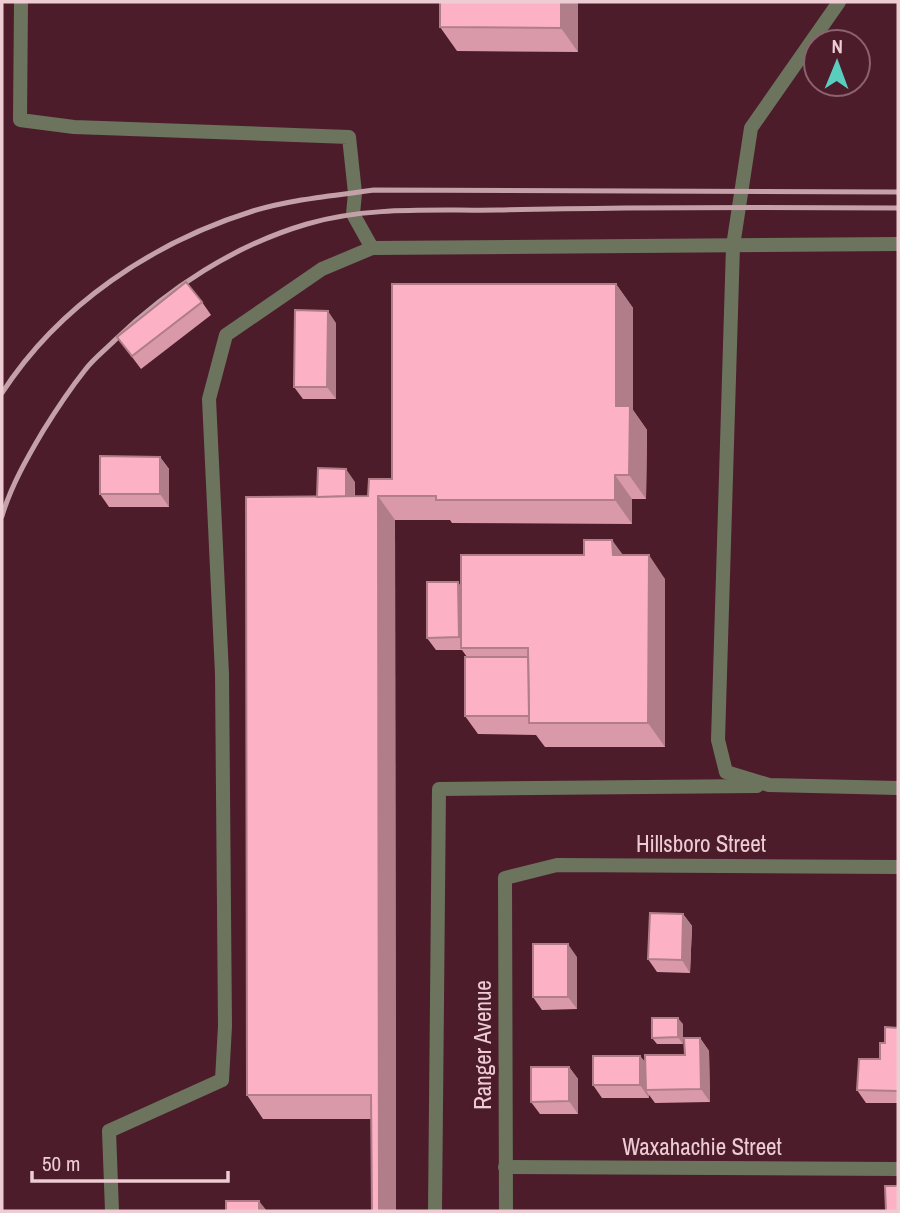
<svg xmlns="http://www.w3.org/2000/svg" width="900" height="1213" font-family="'Archivo Narrow',sans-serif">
<rect width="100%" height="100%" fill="#4c1c2b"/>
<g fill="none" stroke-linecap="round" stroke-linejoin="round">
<g stroke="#6c745e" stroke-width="14">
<polyline points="21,2 20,120 74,127 349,137 355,193 353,214 372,248"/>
<polyline points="839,2 751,128 733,246 718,740 726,772 769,785 898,788"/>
<polyline points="112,1211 109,1131 222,1080 225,1026 222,674 209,399 226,335 322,269 372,248 898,244"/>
<polyline points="435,1211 439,789 757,786"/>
</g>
<g stroke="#6c745e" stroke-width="14">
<polyline points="505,1167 898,1169"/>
<polyline points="506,1211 505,878 557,865 898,867"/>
</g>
<g stroke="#c4a0a9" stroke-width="5">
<path d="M2,393C59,305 153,242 253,211C292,199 334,196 374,190L898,192"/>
<path d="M2,516C11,486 27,458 43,431C56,410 70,389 85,370C93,359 105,350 115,340C169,288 235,245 307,224C368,206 434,211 497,210C631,207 764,207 898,208"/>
</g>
</g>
<g fill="#d999a9">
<polygon points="440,2 578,2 578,52 457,51 440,27"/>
<polygon points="616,284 633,308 633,410 647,430 646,499 632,499 632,524 452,523 450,520 395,520 396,1211 372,1211 372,1119 263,1119 247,1095 317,497 355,482 355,496 368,496 392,479"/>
<polygon points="202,302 211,315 141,369 117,337"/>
<polygon points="336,323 336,399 303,399 294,387"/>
<polygon points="160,457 169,469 169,507 109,507 100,494"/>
<polygon points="623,555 665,579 665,747 545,747 536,735 478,734 465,716 467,657 462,650 436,650 427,638"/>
<polygon points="683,914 692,926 690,973 657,972 648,959"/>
<polygon points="577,957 577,1009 542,1010 533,997"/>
<polygon points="683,1024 683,1044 657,1044 652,1038"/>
<polygon points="898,1028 898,1103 866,1103 857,1090 880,1059 885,1043"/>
<polygon points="700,1038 709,1051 710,1102 655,1103 649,1095 649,1098 602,1098 593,1085 640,1056 646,1063 685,1055"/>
<polygon points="569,1067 578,1079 578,1114 540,1114 531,1102"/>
</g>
<g fill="#b07d89">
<polygon points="561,2 578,2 578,52 561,28"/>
<polygon points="616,284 633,308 633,410 647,430 646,499 629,475 616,406"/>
<polygon points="328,311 336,323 336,399 327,387"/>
<polygon points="160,457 169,469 169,507 160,494"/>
<polygon points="346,469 355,482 354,515 345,502"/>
<polygon points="615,475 632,499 632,524 615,500"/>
<polygon points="378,496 395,520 396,1211 379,1211"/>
<polygon points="612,540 629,563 613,555"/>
<polygon points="649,555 665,579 665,747 648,723"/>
<polygon points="458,582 467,594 466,648 459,637"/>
<polygon points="683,914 692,926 690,973 682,960"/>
<polygon points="568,944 577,957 577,1009 568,997"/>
<polygon points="678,1018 683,1024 683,1044 678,1037"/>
<polygon points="700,1038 709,1051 710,1102 701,1089"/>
<polygon points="640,1056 649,1068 646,1090 649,1095 649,1098 640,1085"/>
<polygon points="569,1067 578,1079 578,1114 569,1101"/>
<polygon points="259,1201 267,1211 259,1211"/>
</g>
<g fill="#fcb2c4" stroke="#b07d89" stroke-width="2">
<polygon points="440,2 561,2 561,28 440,27"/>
<polygon points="186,282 202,302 132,356 117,337"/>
<polygon points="392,284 616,284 616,406 630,406 629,475 615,475 615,500 436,500 436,496 378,496 379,1211 372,1211 371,1095 247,1095 246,497 368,496 369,479 392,479"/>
<polygon points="295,310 328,311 327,387 294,387"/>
<polygon points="100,456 160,457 160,494 100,494"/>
<polygon points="318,468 346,469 346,496 317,497"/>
<polygon points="584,540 612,540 613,555 649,555 648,723 529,723 528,648 461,648 461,555 584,555"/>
<polygon points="427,582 458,582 459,637 427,638"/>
<polygon points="465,657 528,657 529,716 465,716"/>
<polygon points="650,913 683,914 682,960 648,959"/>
<rect x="533" y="944" width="35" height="53"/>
<polygon points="652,1018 678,1018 678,1037 652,1038"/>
<polygon points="885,1027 898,1028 898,1091 857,1090 859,1059 880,1059 880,1043 885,1043"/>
<polygon points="684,1038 700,1038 701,1089 646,1090 645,1055 685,1055"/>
<rect x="593" y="1056" width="47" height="29"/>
<polygon points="531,1067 569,1067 569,1101 531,1102"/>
<polygon points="885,1186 898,1186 898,1211 886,1211"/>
<rect x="226" y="1201" width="33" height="10"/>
</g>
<g text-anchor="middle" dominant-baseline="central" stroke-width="7" stroke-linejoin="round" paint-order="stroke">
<g font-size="23" fill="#edccd3" stroke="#4c1c2b">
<text x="701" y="843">Hillsboro Street</text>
<text transform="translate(482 1045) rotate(-90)">Ranger Avenue</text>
<text x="702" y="1146">Waxahachie Street</text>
</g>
</g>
<rect width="900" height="1213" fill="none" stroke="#edccd3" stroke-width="7"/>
<g transform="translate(837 63) rotate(1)"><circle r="33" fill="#4c1c2b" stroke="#8c626e" stroke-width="2"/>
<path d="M0-5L12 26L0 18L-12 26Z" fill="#59cebe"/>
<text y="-10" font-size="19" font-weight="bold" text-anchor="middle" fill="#edccd3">N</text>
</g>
<path d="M32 1171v10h196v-10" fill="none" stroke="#edccd3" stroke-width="3.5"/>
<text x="42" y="1171" font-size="21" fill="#edccd3" stroke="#4c1c2b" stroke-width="5" paint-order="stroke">50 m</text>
</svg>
